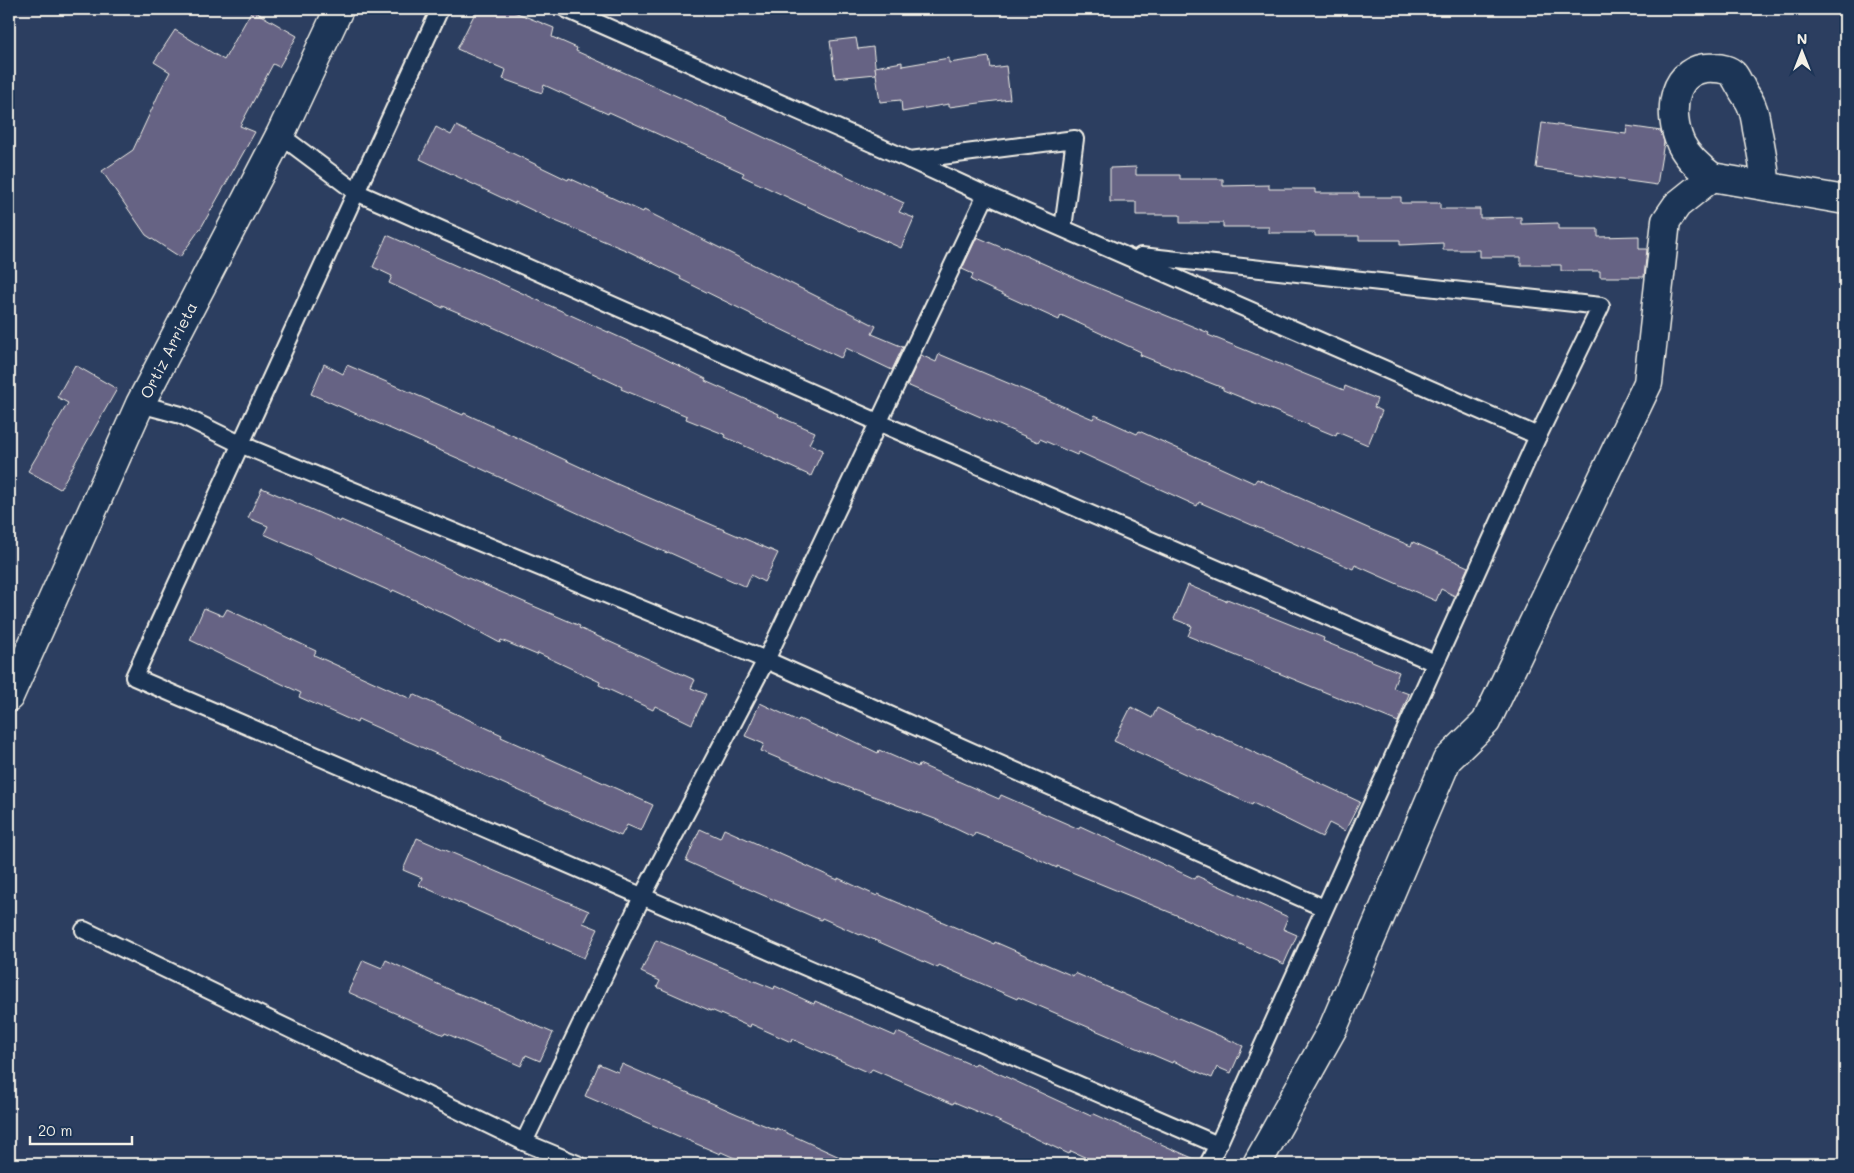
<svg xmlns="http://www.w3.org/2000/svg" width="1854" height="1173" font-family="Mali,sans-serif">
<rect width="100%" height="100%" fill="#2c3e60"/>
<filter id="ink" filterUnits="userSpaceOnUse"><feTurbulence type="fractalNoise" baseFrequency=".02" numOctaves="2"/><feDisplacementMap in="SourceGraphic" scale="10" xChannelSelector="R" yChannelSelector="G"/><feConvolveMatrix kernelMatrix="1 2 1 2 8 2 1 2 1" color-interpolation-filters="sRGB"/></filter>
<g filter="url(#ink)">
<g fill="#666484" stroke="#f4f1e8">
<polygon points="477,9 507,9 554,28 552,37 577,48 576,51 728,119 727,120 904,203 899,212 914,218 901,248 861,230 860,231 742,176 744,173 609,112 608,114 544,85 542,93 503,79 506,70 457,49"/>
<polygon points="252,10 297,36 279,67 273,64 240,126 255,132 202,226 180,257 146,235 102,171 133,150 162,87 170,72 154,62 175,30 224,60"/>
<polygon points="856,38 858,49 873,47 876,74 835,78 830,41"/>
<polygon points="989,57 991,68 1006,66 1010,99 949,107 949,104 902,112 901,100 880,102 875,67 902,62 902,66 949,58 949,63"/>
<polygon points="1542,123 1626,134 1627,126 1661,131 1664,142 1657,185 1536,168"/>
<polygon points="456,126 568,180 569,178 643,212 644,210 876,326 872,334 903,347 892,370 846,348 841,358 751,315 751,314 680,279 681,277 628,251 553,220 515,202 515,204 420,159 436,127 451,135"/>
<polygon points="1136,167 1136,175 1180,175 1180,179 1223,179 1223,186 1269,185 1269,189 1315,189 1315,193 1359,193 1359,197 1401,197 1401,203 1440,203 1440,209 1480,209 1480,218 1521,217 1521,224 1558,223 1558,229 1598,229 1598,237 1639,236 1639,249 1647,249 1644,277 1600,277 1600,271 1561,271 1561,265 1521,265 1521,257 1480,257 1480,250 1443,250 1443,243 1400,245 1400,240 1359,240 1359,236 1315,236 1315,233 1269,233 1269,227 1223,227 1223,223 1180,223 1180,215 1136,215 1136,202 1110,202 1110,168"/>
<polygon points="387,235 468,271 469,269 641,347 706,379 705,381 779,414 778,416 815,432 809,444 823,450 811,476 725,437 726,435 686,419 687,416 621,389 622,387 548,352 486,324 443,306 443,308 389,283 392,276 373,267"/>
<polygon points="977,237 1005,249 1006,247 1089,284 1209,333 1208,335 1344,390 1345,386 1377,399 1374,407 1382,411 1368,445 1337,432 1336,436 1265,407 1223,390 1223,388 1140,355 1141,352 1061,315 1059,320 971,280 973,274 962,269"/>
<polygon points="939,354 1093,419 1095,415 1137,434 1139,431 1254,483 1257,479 1370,529 1411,546 1413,542 1468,567 1455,596 1441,589 1436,601 1355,565 1353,569 1199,502 1197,506 1079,452 1077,455 1040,439 1038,442 907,385 921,355 936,362"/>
<polygon points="324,364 343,374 347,365 463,415 464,413 617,484 778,553 764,582 751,575 746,587 668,552 667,553 630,537 462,460 311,394"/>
<polygon points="75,365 117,389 60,489 28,471 68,403 57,397"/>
<polygon points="262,488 340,522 341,520 412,551 468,578 580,626 579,628 695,680 691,688 706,694 692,724 655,706 653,710 599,685 600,682 538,653 537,655 501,640 500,643 450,616 393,590 392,592 264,534 268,526 248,518"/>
<polygon points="1188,585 1226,601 1227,599 1324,638 1323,641 1399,672 1393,688 1409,694 1398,722 1188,636 1192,626 1174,619"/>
<polygon points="204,608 223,616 227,609 316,651 314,655 411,699 413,694 502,735 501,737 653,805 641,831 627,825 621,836 358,719 357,723 299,697 301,693 190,640"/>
<polygon points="760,703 798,721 799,719 837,736 838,734 878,753 879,750 918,767 919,764 999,799 1001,795 1079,829 1080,826 1195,879 1197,876 1288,917 1283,929 1297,935 1284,964 1174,914 1057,866 1057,868 1017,849 975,833 973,837 935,819 854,789 854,790 761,751 764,744 745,736"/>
<polygon points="1131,707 1152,718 1157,708 1196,728 1197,727 1232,742 1360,802 1345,831 1329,823 1322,837 1253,803 1252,805 1114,741"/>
<polygon points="700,829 720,838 724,829 838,880 838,878 877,896 878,894 994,944 995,942 1073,976 1075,973 1243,1046 1231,1073 1217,1067 1212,1078 1173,1061 1172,1063 1018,997 1017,999 939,965 938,968 861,934 860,935 822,918 821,920 744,887 686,861"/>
<polygon points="417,838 589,911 583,923 598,929 584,958 419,885 422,878 403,870"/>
<polygon points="656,940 774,989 775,986 814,1004 815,1001 895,1036 897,1032 974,1066 976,1063 1091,1116 1092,1113 1199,1161 1198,1164 1100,1164 1071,1151 1069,1154 992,1118 954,1102 953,1104 872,1069 869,1073 792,1039 791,1042 751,1024 750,1027 711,1010 711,1011 657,987 660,981 641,972"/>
<polygon points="363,960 382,968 386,960 457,993 499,1009 553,1033 540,1061 526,1055 521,1066 445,1033 444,1035 348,992"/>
<polygon points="599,1064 618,1072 622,1064 737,1114 776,1130 776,1128 855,1164 748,1164 721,1152 720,1154 585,1096"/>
</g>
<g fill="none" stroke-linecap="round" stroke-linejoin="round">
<g stroke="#f4f1e8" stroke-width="20">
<g id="lane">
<polyline points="440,9 134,677 1218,1145 1538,436 986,195 910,160 566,9"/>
<polyline points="280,135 356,192 880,423 1435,663"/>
<polyline points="910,160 1075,139 1063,228"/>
<polyline points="1141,256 1601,306 1538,436"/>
<polyline points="140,404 181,415 240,444 766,660 1324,908"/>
<polyline points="84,930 524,1142 577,1164"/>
<polyline points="524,1142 642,897 766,660 986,195"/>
<polyline points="1208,1164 1218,1145"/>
</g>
</g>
<g stroke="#f4f1e8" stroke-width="31">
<g id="street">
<path d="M1765,186C1765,166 1761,149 1757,129C1756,122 1755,114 1752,107C1750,100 1744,94 1741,87C1738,83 1736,77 1733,74C1729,70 1721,68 1715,68C1671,64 1667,114 1681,144C1688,158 1700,168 1712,177L1845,200"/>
<polyline points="1257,1164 1333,1028 1447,760 1486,722 1648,383 1666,221 1677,205 1712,177"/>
</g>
</g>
<g stroke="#f4f1e8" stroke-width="31">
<polyline id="secondary" points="9,697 140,404 280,135 339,9"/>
</g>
<use href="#lane" stroke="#1d3557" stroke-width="16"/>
<use href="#street" stroke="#1d3557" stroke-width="28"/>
<use href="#secondary" stroke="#1d3557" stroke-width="28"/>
</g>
</g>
<g text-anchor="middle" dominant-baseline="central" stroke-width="5" stroke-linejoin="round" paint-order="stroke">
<g font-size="16" fill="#f4f1e8" stroke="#1d3557">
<text transform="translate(168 350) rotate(-63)">Ortiz Arrieta</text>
</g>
</g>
<rect width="1854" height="1173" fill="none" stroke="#1d3557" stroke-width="30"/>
<rect x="15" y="15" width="1824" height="1143" fill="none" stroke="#f4f1e8" stroke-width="2" filter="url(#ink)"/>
<g transform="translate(1802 52)" stroke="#1d3557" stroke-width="4" paint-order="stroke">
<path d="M0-4L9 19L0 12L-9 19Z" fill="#f4f1e8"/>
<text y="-8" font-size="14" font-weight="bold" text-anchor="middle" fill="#f4f1e8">N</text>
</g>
<path d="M30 1136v8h102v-8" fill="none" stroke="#f4f1e8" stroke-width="2.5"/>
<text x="38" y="1136" font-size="15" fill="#f4f1e8" stroke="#1d3557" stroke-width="4" paint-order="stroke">20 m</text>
</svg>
